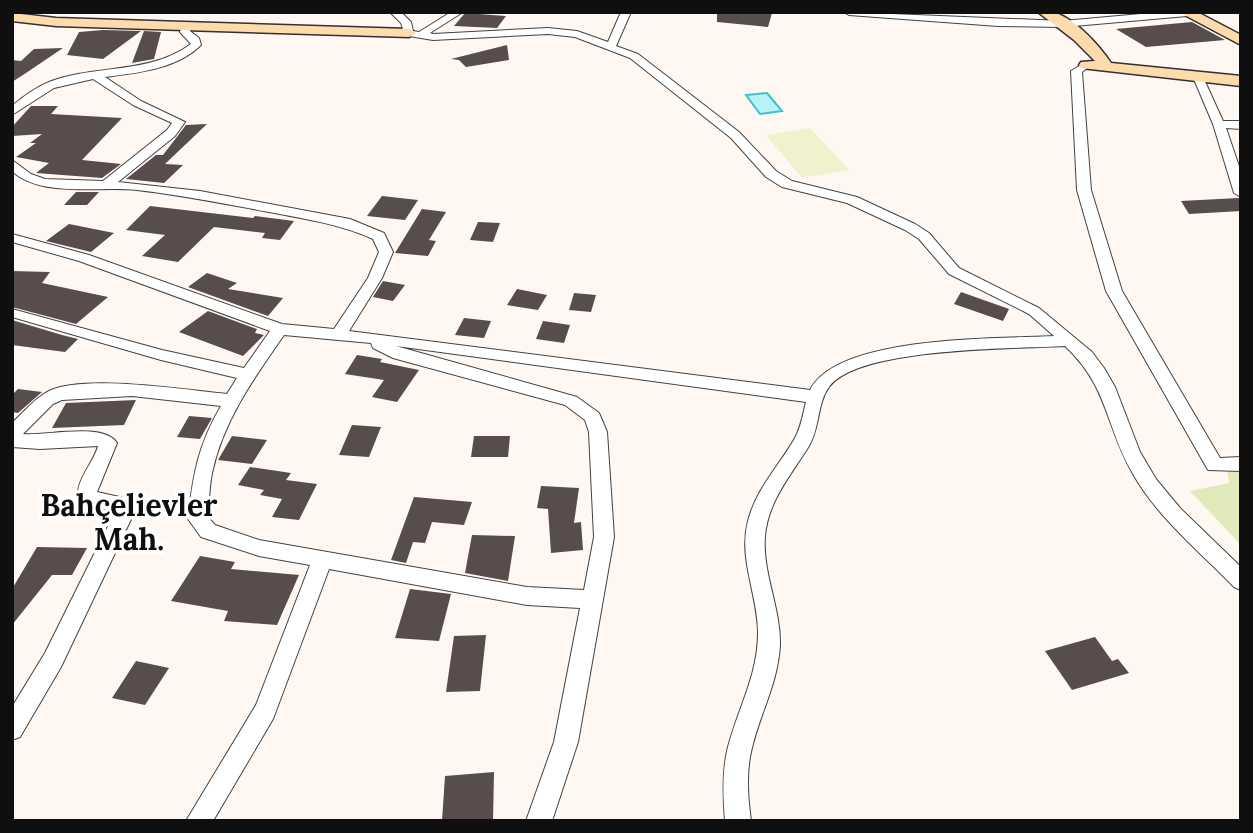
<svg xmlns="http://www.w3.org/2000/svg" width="1253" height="833" font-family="Lora,serif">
<rect width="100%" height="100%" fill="#fff8f2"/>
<polygon fill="#e2eabb" points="1227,467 1241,468 1241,545 1190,491 1229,483"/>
<polygon fill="#f0f1cd" points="810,128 849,170 802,178 766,135"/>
<polygon fill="#b7f3f6" stroke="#3ec2cd" stroke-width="2" points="767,93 782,111 760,114 746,95"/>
<g fill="#584c4c">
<polygon points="717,12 758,12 772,13 768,27 717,22"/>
<polygon points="465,13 506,16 497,28 454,26"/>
<polygon points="1192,22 1225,40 1146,47 1116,29"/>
<polygon points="103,30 141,31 103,59 67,55 79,32"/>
<polygon points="144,31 161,32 154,59 132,63"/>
<polygon points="507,45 509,60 466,67 459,60 451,59"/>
<polygon points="63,48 23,75 12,82 12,60 21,61 34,49"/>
<polygon points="31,106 58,106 51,114 122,118 82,160 121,164 102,178 36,173 49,163 16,157 36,143 30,143 42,134 12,136 12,127"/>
<polygon points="207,124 165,164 183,165 164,183 126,179 156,155 163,155 186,125"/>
<polygon points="76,192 99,192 87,205 64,205"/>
<polygon points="382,196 418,200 405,220 367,216"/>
<polygon points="1238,198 1240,199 1241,211 1189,214 1181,201"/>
<polygon points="150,206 253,218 255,216 294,221 280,240 262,238 265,233 214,227 178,262 142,256 165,235 126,230"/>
<polygon points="422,209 446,212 429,240 436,241 428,256 395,253"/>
<polygon points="478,222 500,223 493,242 470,240"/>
<polygon points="69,224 114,233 91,252 46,241"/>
<polygon points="12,271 50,272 42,283 108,297 76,324 12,307"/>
<polygon points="207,273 237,283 228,289 283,298 268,316 188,287"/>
<polygon points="383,281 405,285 393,301 373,297"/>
<polygon points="517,289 547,295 538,310 507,305"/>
<polygon points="961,292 1009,309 1003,321 954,304"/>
<polygon points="574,293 596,295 591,312 569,310"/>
<polygon points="208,311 257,329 255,333 264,335 243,356 179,332"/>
<polygon points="464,318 491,321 484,338 455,335"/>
<polygon points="12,320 62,335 78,339 65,352 12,345"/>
<polygon points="543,321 570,325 564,343 536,339"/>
<polygon points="357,355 382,359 380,362 419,370 397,402 372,397 384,380 345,374"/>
<polygon points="18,389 42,392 18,413 12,412 12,395"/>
<polygon points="136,400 124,425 52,428 66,403"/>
<polygon points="189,416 212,418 200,439 177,437"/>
<polygon points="352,425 381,427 369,457 339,455"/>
<polygon points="232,436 267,440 252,464 218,460"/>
<polygon points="474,436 510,436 508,457 471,457"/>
<polygon points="250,467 291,473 286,480 317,484 299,520 272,517 282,499 260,495 264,490 238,485"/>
<polygon points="541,486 579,488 574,523 581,522 583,550 551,553 548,509 537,508"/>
<polygon points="414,497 472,502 464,525 432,522 425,543 413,542 406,563 391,560"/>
<polygon points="472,535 515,536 508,581 465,573"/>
<polygon points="37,547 87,548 72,575 52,575 12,625 12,589"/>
<polygon points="200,556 235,562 231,569 299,575 277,625 224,621 228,611 171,601"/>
<polygon points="410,589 451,594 439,641 395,638"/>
<polygon points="486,635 480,691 446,692 454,636"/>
<polygon points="1095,637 1112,661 1118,659 1129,673 1072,690 1045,651"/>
<polygon points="136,661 169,668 145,705 112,698"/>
<polygon points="494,772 493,821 442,821 445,776"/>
</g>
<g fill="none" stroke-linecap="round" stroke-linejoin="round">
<g stroke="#424242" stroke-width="2">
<g id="street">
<path d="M390,12H401L411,22L413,31L419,32L451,12H463L430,33L433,34L548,28L577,31L608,42L621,12H631L616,46L638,54L739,132L776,171L792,181L857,197L915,224L929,233L959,268L1039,308L1092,352L1104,368L1115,387L1140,452L1156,479L1180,508L1241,567V590L1234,587C1199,551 1158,518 1133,474C1105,426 1109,387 1065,346C1016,349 858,347 829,387C817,403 820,428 809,446C791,475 768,501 765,536C762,573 781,608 780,645C778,684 759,715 751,752C746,775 748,798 751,821H725C723,797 722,774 727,751C737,710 758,676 758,633C758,595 738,559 748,521C756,489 779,466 795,438C801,427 803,414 806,402L396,346L577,397L599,413L607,432L614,537L578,742L552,821H526L554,742L580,608L527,605L329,569L273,719L213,821H186L256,705L310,565L259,556L201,537L188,519C193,475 198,445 221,406L132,396L62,400L53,404L23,434C47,436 104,422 117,443L97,492L124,498L134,513L61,667L20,737L12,740V707L45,653L114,514L111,510L80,503C71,485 94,463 98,446L40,449L12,447V423C24,412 35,398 49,391C85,374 186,390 227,394L237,378L161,360L12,317V309L162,350L244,368L270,331L79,261L12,242V234L89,255L282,324L334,329L368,278L379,252L373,239C340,224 305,219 269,212C225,204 181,195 137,190C99,186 41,198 12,171V160L31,174L45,179L103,181L167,130L172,123L133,105L93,79L54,88L12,115V106C24,96 35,88 49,82C95,64 149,75 191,44L180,32L182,25H190V31L199,38L201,45C177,69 137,73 105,77L141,101L185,122L175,136L118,182L200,191L350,219L384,233L393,252L382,278L349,331L810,390C838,335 997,339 1054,336L1029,314L949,274L919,239L905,230L847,203L782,187L766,177L731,138L630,58L575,37L548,34L433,40L409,36L405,35L401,23ZM284,335L371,343L373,348L393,358L565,405L585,420L589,432L594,537L584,590L527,587L259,540L215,525L208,517C209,503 209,488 212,473C223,421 254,378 284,335Z"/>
<polygon points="844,12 1063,21 1163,12 1192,13 1187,16 1063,27 998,26 849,15"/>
<polygon points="1086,62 1091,65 1082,72 1091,190 1122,291 1220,458 1241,457 1241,471 1208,470 1106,291 1077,190 1071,71"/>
<polygon points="1194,75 1203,77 1223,121 1241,121 1241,129 1226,128 1241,172 1241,197 1234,193 1213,124 1193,77"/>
</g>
</g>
<g stroke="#313131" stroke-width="3">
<g id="secondary">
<path d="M1038,12C1044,12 1051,11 1056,13C1077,21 1099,45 1111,63L1241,76V86L1081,68L1079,65L1081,62L1095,61L1074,40Z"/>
<polygon points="1179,12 1197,12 1241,35 1241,45"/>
<polygon points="12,13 56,18 409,29 416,33 409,37 56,26 12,21"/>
</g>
</g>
<use href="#street" fill="#fff" fill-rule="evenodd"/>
<use href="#secondary" fill="#fedbad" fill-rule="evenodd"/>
</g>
<g text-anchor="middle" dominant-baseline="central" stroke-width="7" stroke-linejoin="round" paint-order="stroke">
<g font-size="30" font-weight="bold" fill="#0f0f0f" stroke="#fff">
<text x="129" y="505">Bahçelievler<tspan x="129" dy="34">Mah.</tspan></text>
</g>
</g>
<rect width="1253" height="833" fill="none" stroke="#0f0f0f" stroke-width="28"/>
</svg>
